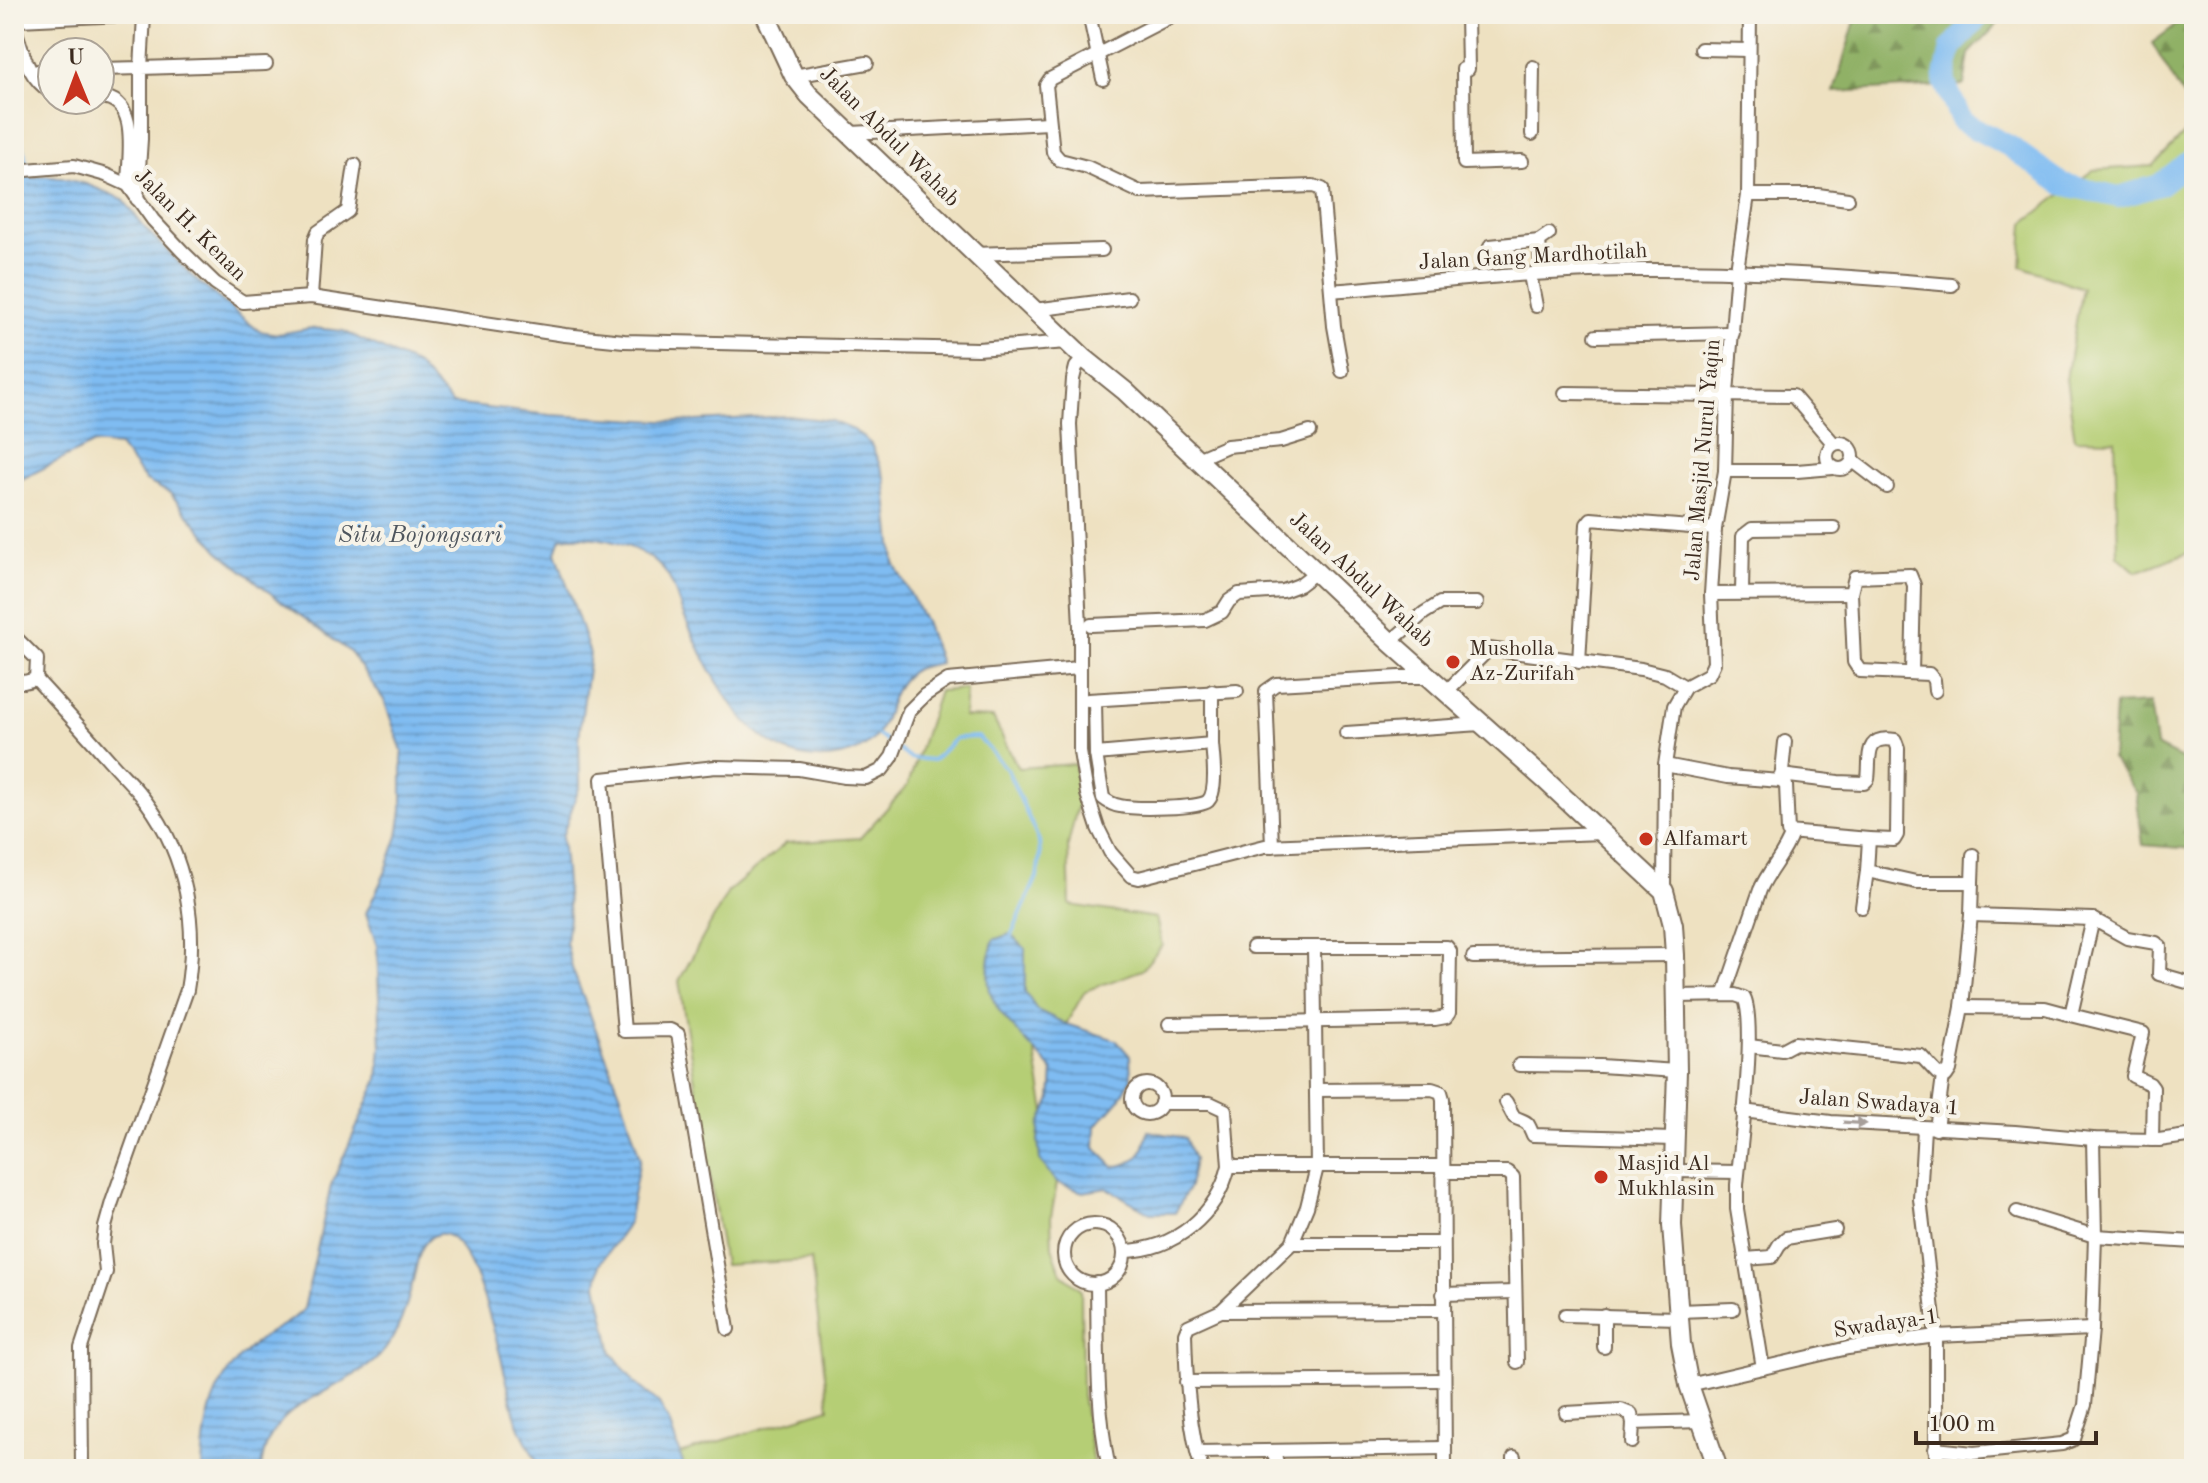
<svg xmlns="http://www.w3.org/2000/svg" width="2208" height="1483" font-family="'Old Standard TT',serif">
<defs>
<pattern id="forest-firs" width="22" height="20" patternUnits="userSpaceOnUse" patternTransform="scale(2)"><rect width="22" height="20" fill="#90b166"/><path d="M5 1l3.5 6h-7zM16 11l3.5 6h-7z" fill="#779053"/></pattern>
<pattern id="water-rules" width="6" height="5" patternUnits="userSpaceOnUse" patternTransform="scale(2)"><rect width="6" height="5" fill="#7fbcf2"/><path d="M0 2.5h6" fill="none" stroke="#6999c3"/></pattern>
</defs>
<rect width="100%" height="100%" fill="#f7f3e8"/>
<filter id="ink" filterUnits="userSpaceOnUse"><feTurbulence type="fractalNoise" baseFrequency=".0125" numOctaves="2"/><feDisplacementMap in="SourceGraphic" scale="16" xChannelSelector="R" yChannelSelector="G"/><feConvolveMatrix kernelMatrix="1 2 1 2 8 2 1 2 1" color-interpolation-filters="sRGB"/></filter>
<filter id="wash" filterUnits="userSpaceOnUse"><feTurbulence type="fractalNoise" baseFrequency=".006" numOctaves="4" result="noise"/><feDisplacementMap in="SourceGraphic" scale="32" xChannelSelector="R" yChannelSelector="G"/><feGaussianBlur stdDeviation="1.8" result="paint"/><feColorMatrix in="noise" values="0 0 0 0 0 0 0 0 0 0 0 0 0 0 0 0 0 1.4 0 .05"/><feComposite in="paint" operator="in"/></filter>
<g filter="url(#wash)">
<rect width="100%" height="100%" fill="#eee1c1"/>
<g fill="#b5ce74" stroke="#787c49" stroke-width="2">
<polygon points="2194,124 2194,550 2136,572 2118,556 2115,440 2075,439 2066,379 2082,288 2021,266 2024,223 2093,170 2153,166"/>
<polygon points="966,689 964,717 993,718 1018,768 1075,764 1079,799 1068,845 1070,905 1156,918 1162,945 1142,970 1085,991 1066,1024 1034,1047 1057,1183 1051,1217 1052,1247 1061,1273 1081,1289 1082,1395 1094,1469 685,1469 679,1454 829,1408 811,1260 724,1265 679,981 728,892 786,843 860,838 908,785 939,691"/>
</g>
<g fill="url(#forest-firs)" stroke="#666e42" stroke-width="2">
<polygon points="1857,14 2007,14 1969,54 1964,85 1834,92"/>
<polygon points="2191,14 2194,14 2194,115 2152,43"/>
<polygon points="2150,703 2156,746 2194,765 2194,849 2143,845 2136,793 2112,758 2115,705"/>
</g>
<g fill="url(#water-rules)" stroke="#5d7388" stroke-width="2">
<path d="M42,176L61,178L86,184L123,199L144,227L195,279L259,331L278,334L312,328L343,331L417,365L452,404L550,415L678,422L789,416L832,421L854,430L871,444L885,477L894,563L925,622L940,663C932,665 922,666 916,669C876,690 902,743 840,756C757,774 713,679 685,618C679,605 675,585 666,573C645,545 594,533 561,538L556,552L590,654L579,737L580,785L562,837L569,917L566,942L572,968L621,1095L640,1158L628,1224L600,1264L597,1284L612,1353L635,1383L659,1403L669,1422L685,1469H541C531,1452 521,1433 515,1415C508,1394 472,1191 426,1242C418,1251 417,1265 414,1276C408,1304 397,1343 373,1362C329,1398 267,1402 261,1469H202C204,1413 215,1372 263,1337C276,1327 293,1322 304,1309L331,1185L378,1079L381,1047L377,946L366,913L385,873L398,836L402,811V751L384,700L350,652L274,596L219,551L170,493L146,481L119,446L94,443L14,483V180Z"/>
<path d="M1010,934L1025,948V992L1037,1010L1066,1024L1116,1040L1130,1056L1131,1079L1120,1099L1096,1126L1095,1148L1114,1167C1141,1162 1142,1156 1148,1131L1185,1138L1194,1159L1189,1187L1175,1213H1150L1107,1188L1083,1192L1057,1183L1040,1160L1038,1140L1040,1124L1051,1099L1053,1071C1035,1048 997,1018 990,991C986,976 990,955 993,940Z"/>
</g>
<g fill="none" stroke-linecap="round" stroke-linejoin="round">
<polyline stroke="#7fbcf2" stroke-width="4" points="878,735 910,758 933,760 956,738 978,737 1007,769 1039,841 1040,856 1037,877 1010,938"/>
<g stroke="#7fbcf2" stroke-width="22">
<polyline points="1981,14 1951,48 1944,81 1962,122 2009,146 2062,184 2119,197 2159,185 2194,158"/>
<polyline points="14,148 20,178"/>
</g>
</g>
</g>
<g filter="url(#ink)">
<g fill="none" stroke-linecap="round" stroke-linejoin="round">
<g stroke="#7a6a57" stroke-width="16">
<g id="street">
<polyline points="1089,14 1103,79"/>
<polyline points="1176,14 1050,79 1046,85 1053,152 1060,160 1087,167 1140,192 1313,186 1322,189 1334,326 1342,371"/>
<polyline points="1467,14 1468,69"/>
<polyline points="19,20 144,14"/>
<path d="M14,25C23,53 27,77 52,93"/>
<polyline points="1701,49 1749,50"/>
<polyline points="100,69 141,68 144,16 189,14"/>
<polyline points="1463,69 1464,163 1522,161"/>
<polyline points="38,71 52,70"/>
<polyline points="794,76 867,63"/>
<path d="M100,97C141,99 128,157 128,185"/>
<polyline points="851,133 1049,123"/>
<polyline points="1532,134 1533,67"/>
<polyline points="14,171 74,166 106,175 128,185 153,220 182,251 215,283 243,302 311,297 565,335 624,341 978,349 1067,342"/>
<polyline points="1748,195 1818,195 1848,199"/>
<polyline points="137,199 141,139 141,68 266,64"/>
<polyline points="1490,246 1539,241"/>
<polyline points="973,254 1102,250"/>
<polyline points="1542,273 1539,241 1549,234"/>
<polyline points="1530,275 1536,306"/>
<path d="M1332,291C1431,283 1530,271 1630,270C1738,269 1845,275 1952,285"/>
<polyline points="311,297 315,239 318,232 348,211 355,165"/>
<polyline points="1034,310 1129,298"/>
<polyline points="1596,336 1733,333"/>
<polyline points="1084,358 1076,367 1073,379 1070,424 1080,626 1080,752 1087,794 1098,828 1110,852 1131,876 1139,878 1265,846 1602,833"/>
<polyline points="1565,393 1793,396 1834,444"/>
<circle cx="1840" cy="456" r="13"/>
<polyline points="1197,459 1227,446 1281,441 1310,432"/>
<polyline points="1853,461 1887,487"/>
<polyline points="1725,471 1797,471 1833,468"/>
<polyline points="1742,593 1743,536 1752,529 1834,528"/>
<polyline points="1851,593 1854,662 1860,671 1929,674 1934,680 1935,691"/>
<polyline points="1711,594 1851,593 1855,577 1910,575 1914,585 1912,672"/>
<polyline points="1091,625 1205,620 1222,612 1229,601 1239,594 1283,591 1299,585 1316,572"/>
<polyline points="14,636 37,659 36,679"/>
<polyline points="1390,642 1424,613 1440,603 1477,603"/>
<polyline points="1579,662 1587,524 1591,519 1715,529"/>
<path d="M36,679C61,706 86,734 110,761C122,775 137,788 147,803C187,857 198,926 187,990L112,1202L105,1227L103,1244L106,1272L81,1348L82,1469"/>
<polyline points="14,680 24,682 36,679"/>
<polyline points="1447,691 1489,649 1641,669 1665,675 1685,687"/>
<polyline points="1088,700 1237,691"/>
<polyline points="1095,700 1096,754 1212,744 1212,691"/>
<polyline points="1346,733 1481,724"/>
<path d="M1096,754L1103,798C1108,802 1113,805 1120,806C1133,809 1199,809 1208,801C1218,791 1213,757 1212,744"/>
<polyline points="1665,765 1728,777 1781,781 1786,785 1788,832 1869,839 1867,871 1916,882 1972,882 1971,915 2093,919 2127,938 2156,943 2160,946 2159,974 2194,984"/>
<path d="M1781,775L1838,782L1864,783L1868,779C1871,757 1863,735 1895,740L1898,748L1897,835L1894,840L1869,839"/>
<polyline points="1781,781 1785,742"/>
<polyline points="1272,846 1266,691 1276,684 1400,677 1430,677"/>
<polyline points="1972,882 1973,855"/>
<polyline points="1664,891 1665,765 1674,706 1685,687 1709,674 1714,663 1711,594 1715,529 1725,471 1727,393 1737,270 1748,195 1750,14"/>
<polyline points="1862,907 1867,871"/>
<polyline points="2093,919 2071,1015 2143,1033 2133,1076 2150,1084 2153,1088 2152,1140"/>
<polyline points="1473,957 1675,955"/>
<path d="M1724,995L1760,890C1769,869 1785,855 1792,833"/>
<path d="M1676,996L1735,995L1744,998C1757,1022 1740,1150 1737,1185V1209L1763,1368"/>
<polyline points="1962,1007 2045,1008 2071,1015"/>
<polyline points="1169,1024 1435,1019 1446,1017 1449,1013 1450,951 1447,947 1253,947"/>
<polyline points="1749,1046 1782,1050 1795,1043 1921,1056 1937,1073 1946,1076 1950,1070 1962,1007 1971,915"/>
<polyline points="1519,1065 1600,1066 1677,1071"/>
<circle cx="1147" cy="1099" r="15"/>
<polyline points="1316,1090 1432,1089 1441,1092 1443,1099 1445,1469"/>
<path d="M1506,1102L1514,1117C1529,1124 1526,1119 1533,1135L1673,1139"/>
<polyline points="1161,1103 1210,1103 1225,1110 1229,1166"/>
<polyline points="1743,1111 1831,1122 2015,1132 2093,1139 2159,1140 2194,1135"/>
<polyline points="1924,1128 1920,1199 1936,1336 1936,1469"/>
<polyline points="1936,1129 1943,1076"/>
<polyline points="1673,1171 1738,1172"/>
<polyline points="1442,1172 1507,1172 1513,1177 1517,1362"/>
<polyline points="2017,1212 2095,1236 2194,1242"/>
<circle cx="1094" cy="1254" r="30"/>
<polyline points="1292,1243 1443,1243"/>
<path d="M1124,1251C1175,1250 1217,1215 1229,1166H1442"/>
<polyline points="1745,1259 1772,1257 1779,1245 1786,1238 1835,1230"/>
<path d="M1097,1283C1098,1346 1096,1408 1109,1469"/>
<polyline points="1443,1294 1515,1292"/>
<polyline points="1221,1311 1444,1310"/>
<polyline points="1678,1311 1733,1309"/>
<polyline points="1565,1315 1679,1318"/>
<polyline points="1604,1315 1604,1347"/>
<polyline points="728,1329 678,1034 670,1030 624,1031 602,779 716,767 799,769 845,777 866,778 882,770 892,757 909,711 925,695 948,680 1079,668"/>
<polyline points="1186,1382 1444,1380"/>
<polyline points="1689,1385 1848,1348 1936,1336 2092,1329"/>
<polyline points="1566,1413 1621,1410 1631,1414 1633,1423 1702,1421"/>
<polyline points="1632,1442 1633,1423"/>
<polyline points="1935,1449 1974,1453 2062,1444 2074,1439 2085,1405 2092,1329 2095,1236 2093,1139"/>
<polyline points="1273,1451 1279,1469"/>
<path d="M1197,1452C1188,1412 1186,1373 1185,1333L1188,1326L1221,1311L1292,1243L1307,1207L1317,1167L1314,947"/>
<polyline points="1514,1457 1514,1469"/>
<polyline points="1560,1464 1561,1469"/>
<polyline points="1202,1469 1197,1452 1445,1448"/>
</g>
</g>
<g stroke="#7a6a57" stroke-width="22">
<polyline id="secondary" points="765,14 794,76 809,95 1084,358 1125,391 1390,642 1544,779 1664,891 1673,925 1675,955 1677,1071 1672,1225 1681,1344 1689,1385 1718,1469"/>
</g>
<use href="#street" stroke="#fff" stroke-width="12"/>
<use href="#secondary" stroke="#fff" stroke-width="18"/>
</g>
<defs><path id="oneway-solid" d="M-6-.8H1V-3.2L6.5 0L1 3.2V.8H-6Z" transform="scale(2)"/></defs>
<use fill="#a79f9a" href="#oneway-solid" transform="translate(1855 1123) rotate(4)"/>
</g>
<g fill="#c8321e" stroke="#f7f3e8" stroke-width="3">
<circle cx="1453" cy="662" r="8"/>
<circle cx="1646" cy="839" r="8"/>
<circle cx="1601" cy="1177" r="8"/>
</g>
<g text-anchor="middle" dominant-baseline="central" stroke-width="8" stroke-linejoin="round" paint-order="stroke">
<g font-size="22" fill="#3b2a1e" stroke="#f7f3e8">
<text transform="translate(889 137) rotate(45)">Jalan Abdul Wahab</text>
<text transform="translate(190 225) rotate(45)">Jalan H. Kenan</text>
<text transform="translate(1533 257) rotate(-3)">Jalan Gang Mardhotilah</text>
<text transform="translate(1703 460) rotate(-85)">Jalan Masjid Nurul Yaqin</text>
<text transform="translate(1361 580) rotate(43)">Jalan Abdul Wahab</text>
<text transform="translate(1879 1103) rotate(4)">Jalan Swadaya 1</text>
<text transform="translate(1886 1324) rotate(-8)">Swadaya-1</text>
</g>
<g font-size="22" fill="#3b2a1e" stroke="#f7f3e8" text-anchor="start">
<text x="1469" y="649">Musholla<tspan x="1469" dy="25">Az-Zurifah</tspan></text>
<text x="1662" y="839">Alfamart</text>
<text x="1617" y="1164">Masjid Al<tspan x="1617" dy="25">Mukhlasin</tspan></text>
</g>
<g font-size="24" font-style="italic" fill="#4f565e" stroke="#f7f3e8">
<text x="420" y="536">Situ Bojongsari</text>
</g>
</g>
<rect width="2208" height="1483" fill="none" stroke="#f7f3e8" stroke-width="48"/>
<g transform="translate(76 76) rotate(359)"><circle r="38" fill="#f7f3e8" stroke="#aca397" stroke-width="2"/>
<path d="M0-6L14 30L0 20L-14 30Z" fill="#c8321e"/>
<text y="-12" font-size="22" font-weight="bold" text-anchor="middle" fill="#3b2a1e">U</text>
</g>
<path d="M1916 1431v12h180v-12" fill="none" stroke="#3b2a1e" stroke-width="4"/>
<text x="1928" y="1431" font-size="24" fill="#3b2a1e" stroke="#f7f3e8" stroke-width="6" paint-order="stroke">100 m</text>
</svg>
